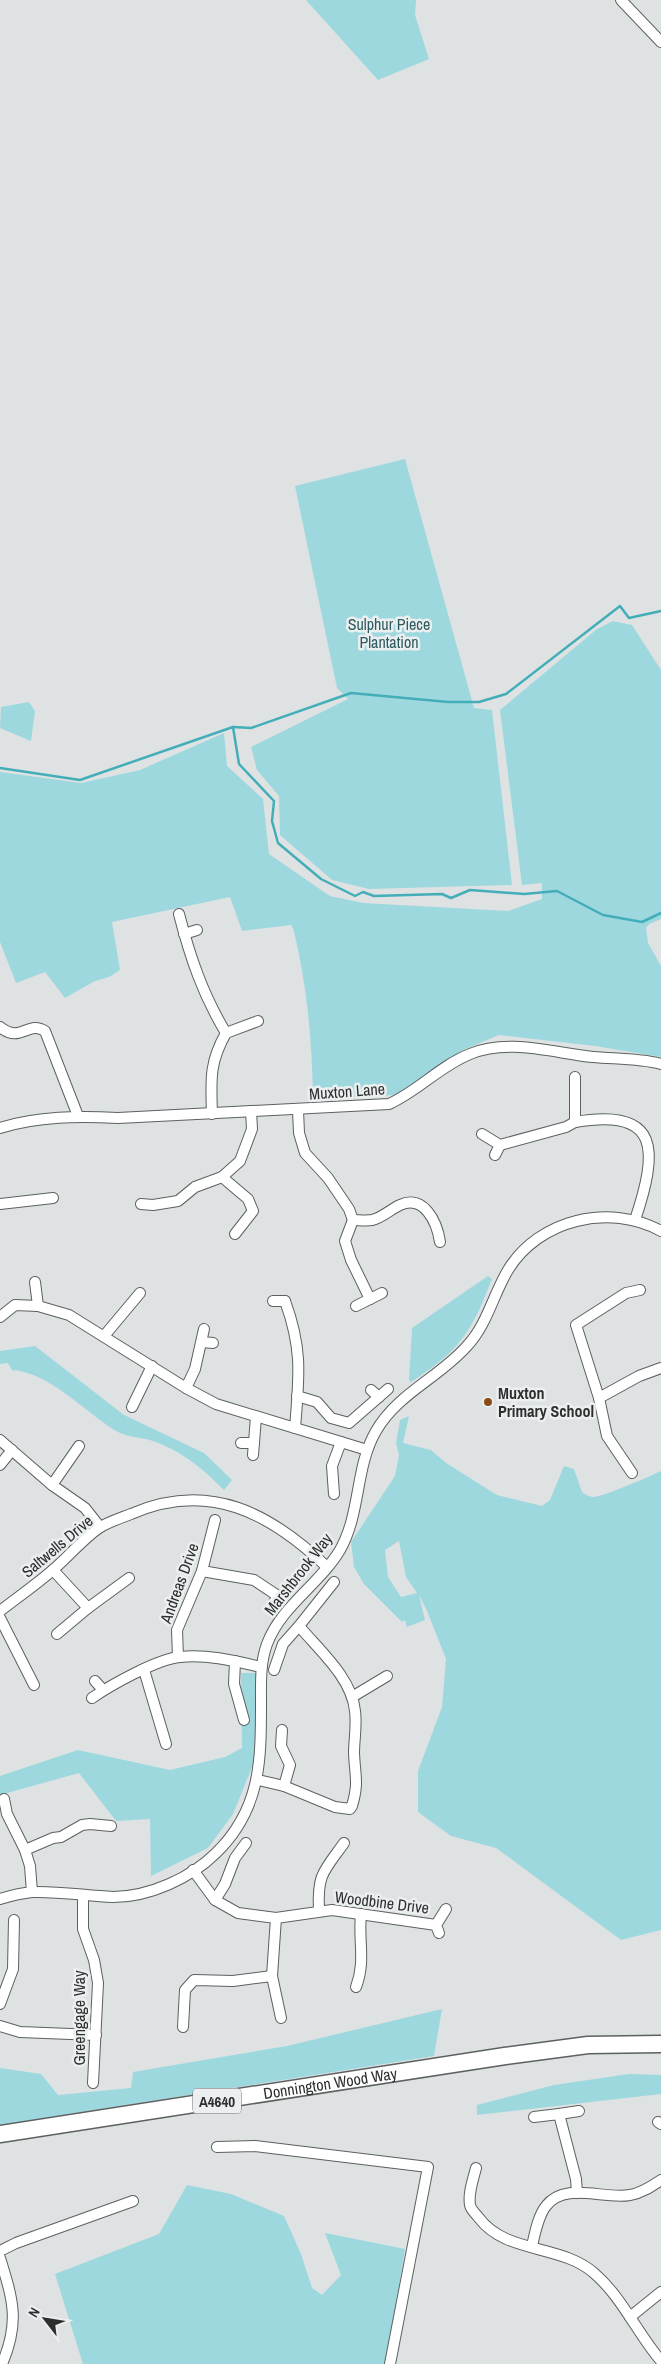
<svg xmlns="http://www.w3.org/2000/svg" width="661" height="2364" font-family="'Archivo Narrow',sans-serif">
<rect width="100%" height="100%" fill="#dee2e3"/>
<g fill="#9ed8df" fill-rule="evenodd">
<polygon points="306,0 416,0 415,15 429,59 378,80"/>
<polygon points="405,459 474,708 492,710 512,885 369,889 332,880 280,835 279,796 257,770 251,747 348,699 337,688 295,486"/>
<path d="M613,621L632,625L661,670V919L649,924L646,928L648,943L661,966V1057L595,1046L499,1035L463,1050L395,1095L313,1098C312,1041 307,983 293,928L291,925L242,931L230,897L112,922L120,970L109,977L95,981L65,998L45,972L16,983L0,942V772L81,783L140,770L224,733L227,766L263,799L269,854L330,896L363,903L508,911L542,899V883L522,885L500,710L597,629Z"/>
<polygon points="29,702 35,711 31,741 0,728 1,707"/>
<path d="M488,1276L492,1279C471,1333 460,1350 411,1382L409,1380L412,1328Z"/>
<path d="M35,1346L124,1415L204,1453L232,1480L224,1490C203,1469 186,1454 156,1442C144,1437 128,1438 116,1431C85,1412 49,1372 12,1370L8,1363L0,1364V1351Z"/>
<path d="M409,1416L403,1443L431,1450L446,1463L497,1495L542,1506L550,1500L564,1466L574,1469L582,1492C585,1494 589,1497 593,1497C600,1498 651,1476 661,1471V1930L621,1940L496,1848L451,1836L418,1812V1771L442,1707L446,1659L427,1611L419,1595L425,1620L407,1627L405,1620L402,1622L364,1584L354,1567L351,1542L395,1476L399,1455L396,1443L400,1420ZM399,1541L406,1577L417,1593L401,1597L388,1577L385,1550Z"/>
<polygon points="241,1673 256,1673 257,1713 253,1765 233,1814 208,1848 151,1876 150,1819 116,1821 79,1773 0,1795 0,1776 78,1750 170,1770 225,1757 242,1748"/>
<polygon points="442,2009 434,2056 0,2125 0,2068 41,2074 58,2095 131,2088 133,2072 287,2046"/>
<polygon points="629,2074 661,2075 661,2094 477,2115 477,2105 554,2085"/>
<polygon points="187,2185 231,2194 284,2216 301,2254 312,2288 322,2295 341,2275 325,2233 405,2249 386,2364 83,2364 55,2274 159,2234"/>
</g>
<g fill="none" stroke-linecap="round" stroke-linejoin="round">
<g stroke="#43aeb8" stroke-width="2.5">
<polyline points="233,727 251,728 351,693 448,702 479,702 506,694 620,606 629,618 661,611"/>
<polyline points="0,768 80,780 233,727 239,764 274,801 272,821 278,843 321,879 355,896 363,892 374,896 442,894 451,898 470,890 524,894 557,891 603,915 642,922 661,913"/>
</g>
<g stroke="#5c6060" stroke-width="12">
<g id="minor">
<polyline points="621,0 661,42"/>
<path d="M179,914C190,957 203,995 226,1033L258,1021"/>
<polyline points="184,934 197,930"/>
<path d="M0,1027C21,1044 27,1020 45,1031L78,1116"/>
<path d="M575,1077V1122C661,1107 658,1151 635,1220"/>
<path d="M298,1110L299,1133L305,1153L328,1178L349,1209L353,1220C359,1220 366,1221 372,1220C382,1218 391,1209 400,1205C424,1194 437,1222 440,1242"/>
<path d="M212,1114C211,1080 209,1063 226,1033"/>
<path d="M0,1128C38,1116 79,1116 118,1118L389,1104C418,1091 440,1066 470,1054C509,1038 553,1053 593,1057C615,1059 640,1058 661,1064"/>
<polyline points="482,1134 500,1145 566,1127 575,1122"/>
<polyline points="495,1155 500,1145"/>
<polyline points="222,1177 248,1199 253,1211 235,1234"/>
<polyline points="0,1204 53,1198"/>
<polyline points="141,1204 153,1205 178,1201 195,1187 222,1177 240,1161 252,1129 251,1111"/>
<polyline points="353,1220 345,1241 351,1260 370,1299"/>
<polyline points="35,1282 38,1306"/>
<polyline points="640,1290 626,1293 576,1325 599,1398 639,1376 661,1368"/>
<polyline points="273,1301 285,1301"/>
<path d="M285,1301C303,1350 299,1377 295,1428"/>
<polyline points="356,1306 382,1293"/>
<polyline points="0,1317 15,1305 38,1306 69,1315 186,1388 216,1404 341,1442 332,1466 334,1494"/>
<polyline points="104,1336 140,1293"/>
<polyline points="202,1342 213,1343"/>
<polyline points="186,1388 195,1369 204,1329"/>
<polyline points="371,1390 379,1397"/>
<polyline points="297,1396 317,1402 331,1418 349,1423 388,1389"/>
<polyline points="599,1398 607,1436 632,1473"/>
<polyline points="132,1407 152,1366"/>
<polyline points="0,1440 52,1485 79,1446"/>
<polyline points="341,1442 367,1450"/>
<polyline points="241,1443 254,1443"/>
<polyline points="253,1455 256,1417"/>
<polyline points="0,1465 12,1450"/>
<polyline points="52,1485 85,1508 100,1527"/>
<polyline points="53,1570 88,1608 57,1634"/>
<polyline points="202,1571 254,1580 278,1596 273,1604"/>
<polyline points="88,1608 129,1578"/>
<path d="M0,1611C18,1597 37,1584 54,1569C69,1556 83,1539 99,1528C108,1522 121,1518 131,1514C209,1480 270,1513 327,1567"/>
<polyline points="0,1618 34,1685"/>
<polyline points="178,1657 177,1630 202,1571 215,1520"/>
<polyline points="235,1661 234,1684 244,1720"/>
<polyline points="144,1670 166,1744"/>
<polyline points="274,1670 283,1644 299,1626"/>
<polyline points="95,1681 103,1690"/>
<polyline points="352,1697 387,1676"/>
<path d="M92,1698C111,1685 157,1659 180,1657C207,1654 235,1661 261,1667"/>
<polyline points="282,1730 281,1746 290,1765 284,1786"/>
<path d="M258,1780L284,1786L335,1807L350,1809L352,1806C359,1782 355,1777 354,1753C354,1740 357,1725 355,1711C352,1678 319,1650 299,1626L334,1582"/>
<polyline points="4,1799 7,1814 25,1850 53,1838 61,1837 82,1825 90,1824 111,1826"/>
<polyline points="25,1850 30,1866 32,1892"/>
<polyline points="193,1870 215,1900 238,1913 276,1918 332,1910 436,1925"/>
<polyline points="83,1895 83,1929 94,1960 98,1983 93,2083"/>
<path d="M0,1899C10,1896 22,1893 32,1892C59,1891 87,1896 113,1897C149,1897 191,1878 216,1853C261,1809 261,1761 261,1703C261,1683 260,1663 267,1644C281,1606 320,1584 340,1550C361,1513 355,1467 376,1431C397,1394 440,1377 467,1346C487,1325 493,1295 508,1270C539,1219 610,1203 661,1231"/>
<polyline points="215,1900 225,1884 235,1858 246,1843"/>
<path d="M319,1910C317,1874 324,1871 344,1843"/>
<polyline points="276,1918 272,1976 281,2018"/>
<polyline points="439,1933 436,1925 446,1909"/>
<path d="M356,1987C366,1960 358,1942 361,1914"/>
<polyline points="0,2004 13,1969 14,1920"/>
<polyline points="0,2026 20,2032 96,2035"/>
<polyline points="183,2027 185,1990 194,1980 233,1981 272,1976"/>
<polyline points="559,2114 579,2111"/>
<polyline points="534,2117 559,2114 576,2179 577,2193"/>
<polyline points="658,2122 661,2124"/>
<polyline points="217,2147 255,2146 428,2167 390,2364"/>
<path d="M476,2168C473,2180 468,2193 470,2205C471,2210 476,2214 479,2218C506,2254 561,2244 594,2273C622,2297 637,2333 661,2361"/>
<path d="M532,2246C535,2233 538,2216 546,2206C565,2181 604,2200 630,2195C642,2193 652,2186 661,2180"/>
<polyline points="0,2251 16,2243 133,2201"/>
<path d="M0,2258C13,2300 20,2322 2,2364"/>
<polyline points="630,2317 661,2292"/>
</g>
</g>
<g stroke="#5c6060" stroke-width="19">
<g id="primary">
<path id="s1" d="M0,2134L505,2056L588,2045L661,2044"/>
</g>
</g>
<use href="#minor" stroke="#fff" stroke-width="10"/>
<use href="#primary" stroke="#fff" stroke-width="16"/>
</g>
<circle fill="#8b4b16" stroke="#ebeff0" stroke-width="2" cx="488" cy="1402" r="5"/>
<g text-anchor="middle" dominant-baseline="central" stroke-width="5" stroke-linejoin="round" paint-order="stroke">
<rect fill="#ebeff0" stroke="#666969" stroke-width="1" x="193" y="2088.5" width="48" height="25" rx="4"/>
<g font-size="15" font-weight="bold" fill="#2d2f2f">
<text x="217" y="2101">A4640</text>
</g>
<g font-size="16" fill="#2d5b60" stroke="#ebeff0">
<text x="389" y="624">Sulphur Piece<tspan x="389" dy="18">Plantation</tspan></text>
</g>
<g font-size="16" fill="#2d2f2f" stroke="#ebeff0">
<text transform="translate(347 1091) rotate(-4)">Muxton Lane</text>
<text transform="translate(57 1546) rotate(-40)">Saltwells Drive</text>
<text transform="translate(298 1574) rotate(-52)">Marshbrook Way</text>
<text transform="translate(179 1583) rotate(-70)">Andreas Drive</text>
<text transform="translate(382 1902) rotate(7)">Woodbine Drive</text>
<text transform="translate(79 2018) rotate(-90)">Greengage Way</text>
<text stroke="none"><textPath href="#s1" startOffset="334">Donnington Wood Way</textPath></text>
</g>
<g font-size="16" font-weight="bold" fill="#2d2f2f" stroke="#ebeff0" text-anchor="start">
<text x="498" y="1393">Muxton<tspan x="498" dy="18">Primary School</tspan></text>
</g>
</g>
<g transform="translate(45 2319) rotate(301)" stroke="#ebeff0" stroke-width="4" paint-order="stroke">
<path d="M0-4L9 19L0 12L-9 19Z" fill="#2d2f2f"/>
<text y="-8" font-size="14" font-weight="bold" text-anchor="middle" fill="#2d2f2f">N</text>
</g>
</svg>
